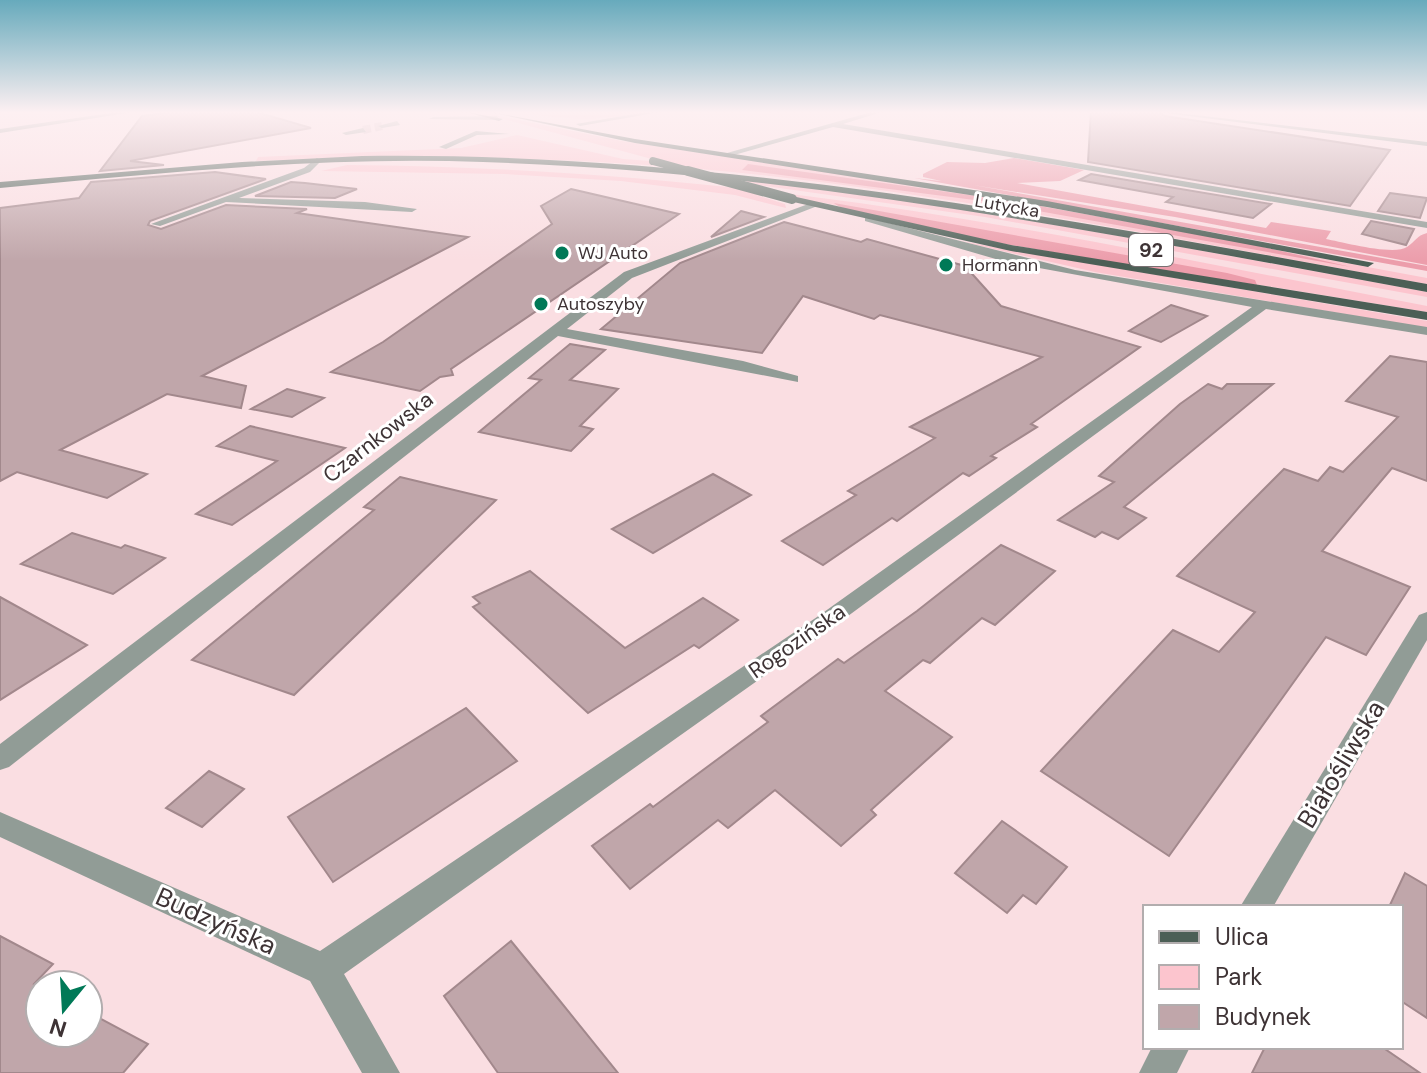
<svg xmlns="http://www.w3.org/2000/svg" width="1427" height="1073" font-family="'DM Sans',sans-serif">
<rect width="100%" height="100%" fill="#fadee2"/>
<g fill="#fcc5ce">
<path d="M474,111L622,141L973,194L1427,278V284C1209,245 990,201 770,176C599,157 428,154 256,161L258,157L461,148L517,135L623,159L663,162Z"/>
<path d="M516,111H650C603,121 563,121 516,111Z"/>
<path d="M347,165C500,166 654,177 806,196C1014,222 1221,267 1427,306V312L1025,247L825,203L756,195L785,204L786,208L735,195L621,181L504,174L321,171Z"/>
<path d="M750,179C977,208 1202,251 1427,292V297L985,217L745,183Z"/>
<polygon points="959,241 1427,321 1427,328 1095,272"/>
</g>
<g fill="#ec9dab">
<path d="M1014,158L1084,170L1060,181L1017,183L1266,228L1271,222L1331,231L1326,239C1342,242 1394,256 1407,247C1416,241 1416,236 1427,233V265L1175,217L973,185L1427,266V271L914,178L941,181L923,177V174L947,162L985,163Z"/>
<polygon points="748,164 1012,201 1242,242 1351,267 982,201 742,170"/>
<path d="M834,203L1227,273L1255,280L1257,285C1200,276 853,224 834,203Z"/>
</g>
<g fill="#c0a6aa" stroke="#a2888c" stroke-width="2">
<polygon points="179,111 253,111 311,128 130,161 164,165 100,171 142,116"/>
<polygon points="1091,111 1158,111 1165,116 1390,150 1350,206 1088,162"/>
<polygon points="215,172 266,179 150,221 148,225 161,229 226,205 307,209 297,213 468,237 202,376 246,386 241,408 167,394 60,450 147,474 107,498 17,472 0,481 0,208 79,198 91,182"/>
<polygon points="1091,174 1271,204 1253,218 1166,202 1173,197 1079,180"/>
<polygon points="291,182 305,183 357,189 335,198 255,196"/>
<polygon points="571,189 679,214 451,369 453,375 440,377 420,391 331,372 383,342 552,224 541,206"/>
<polygon points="1390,193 1427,198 1420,218 1378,211"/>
<polygon points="741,211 764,217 711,237"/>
<polygon points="1371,221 1414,229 1406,245 1362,234"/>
<polygon points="784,222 861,242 867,239 965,266 1001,306 1140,347 1031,424 1037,427 991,456 996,458 969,476 963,473 897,521 892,518 823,565 782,541 856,495 848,491 935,438 910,427 1042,357 880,315 874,319 803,296 762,353 601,329 680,263"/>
<polygon points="1171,305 1207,316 1161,342 1129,331"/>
<polygon points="570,344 605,350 570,380 618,389 580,426 593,429 571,451 479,432 541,380 529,378"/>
<polygon points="1390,356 1427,362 1427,481 1392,468 1322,551 1410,587 1366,655 1326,637 1169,856 1041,771 1173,630 1219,652 1255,612 1177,576 1284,469 1318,481 1330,467 1343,472 1398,417 1346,401"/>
<polygon points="1208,384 1222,389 1227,384 1273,384 1124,507 1146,518 1118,539 1102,532 1095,537 1058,520 1114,482 1099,476 1180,404"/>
<polygon points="287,389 324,398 292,417 251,409"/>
<polygon points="250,426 345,448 232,525 196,514 277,461 217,446"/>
<polygon points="713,474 751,495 653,553 612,529"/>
<polygon points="400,477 496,500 294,695 192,660 374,510 364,507"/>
<polygon points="72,533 121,548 125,545 165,558 113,594 21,564"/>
<polygon points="1001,545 1055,571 995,625 982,618 930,663 923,660 885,691 952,737 871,810 876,815 841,846 775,790 728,828 718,820 630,889 592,846 650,804 653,807 768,722 761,716 838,659 844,663 917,611"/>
<polygon points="530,571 625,648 703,598 738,620 699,648 694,645 588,713 473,607 480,603 473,597"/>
<polygon points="0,597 87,645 0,700"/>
<polygon points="466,708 517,761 333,882 288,817"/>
<polygon points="209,771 244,789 202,827 166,808"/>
<polygon points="1002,821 1067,867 1036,904 1023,895 1007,913 955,873"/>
<polygon points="1405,873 1427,886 1427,1018 1401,1001 1401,907 1389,907"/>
<polygon points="0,936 53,964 34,984 40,987 40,1033 88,1033 88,1012 148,1044 123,1073 0,1073"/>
<polygon points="511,941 560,1001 618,1073 498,1073 444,996"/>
<polygon points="1265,1047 1382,1047 1420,1073 1252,1073"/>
</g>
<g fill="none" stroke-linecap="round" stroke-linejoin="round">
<polyline stroke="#d4bcbf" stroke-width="8" stroke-dasharray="8 4" stroke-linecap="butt" points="363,130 382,126"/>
<g fill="#919c96" fill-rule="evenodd">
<polygon points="125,111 140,111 0,133 0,129"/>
<polygon points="652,111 666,111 580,126 576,124"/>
<polygon points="875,111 885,111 843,124 1427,222 1427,228 833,127 727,157 720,155"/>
<polygon points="1161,111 1427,142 1427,146 1165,113"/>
<polygon points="497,116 500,120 429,119 433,117"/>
<polygon points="397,121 400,125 382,128 378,126"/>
<polygon points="363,128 366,132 346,135 342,133"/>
<polygon points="476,131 509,134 477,135 446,149 439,147"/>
<polygon points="317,158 321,161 310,172 239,198 365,202 417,209 412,212 226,202 160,226 151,224 304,168"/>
<polygon points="811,203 820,205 632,278 567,329 743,361 798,376 798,382 558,336 9,767 0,770 0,744 624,272"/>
<polygon points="865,217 1075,270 1427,327 1427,335 1266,309 833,627 344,974 400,1073 362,1073 310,981 0,837 0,812 320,951 817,617 1252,307 1006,262 865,221"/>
<polygon points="1427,612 1427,640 1273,907 1240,907 1419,615"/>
<polygon points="1152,1047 1190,1047 1177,1073 1139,1073"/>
</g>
<g fill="#4c5f56" fill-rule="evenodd">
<polygon points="462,111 503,119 499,121"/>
<polygon points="485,111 635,139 1047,201 1374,263 1368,267 1047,207 635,143"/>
<path d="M362,156C722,151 1075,221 1427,284V292C1115,235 801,172 483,162C322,156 160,173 0,188V182L242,162Z"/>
<polygon points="792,196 1011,245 1427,312 1427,320 1011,251 789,201"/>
</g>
<polyline stroke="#4c5f56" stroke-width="8" points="653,161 696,173"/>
<polyline stroke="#4c5f56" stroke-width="10" points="688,171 792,199"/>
</g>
<linearGradient id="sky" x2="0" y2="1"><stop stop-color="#67aabc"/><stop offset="0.43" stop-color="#fdf0f2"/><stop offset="1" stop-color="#fdf0f2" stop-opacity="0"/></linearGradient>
<rect width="1427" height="261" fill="url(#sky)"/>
<g fill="#007957" stroke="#fff" stroke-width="3">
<circle cx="562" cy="253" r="8"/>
<circle cx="946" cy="265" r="8"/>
<circle cx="541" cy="304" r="8"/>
</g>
<g text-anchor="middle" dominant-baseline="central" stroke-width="6" stroke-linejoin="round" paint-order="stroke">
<g font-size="18" fill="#3e3335" stroke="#fff">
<text transform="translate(1007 206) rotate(10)">Lutycka</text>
</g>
<g font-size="18" fill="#3e3335" stroke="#fff" text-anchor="start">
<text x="578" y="253">WJ Auto</text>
<text x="962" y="265">Hormann</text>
<text x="557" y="304">Autoszyby</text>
</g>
<rect fill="#fff" stroke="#787072" stroke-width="2" x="1129" y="234" width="44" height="32" rx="6"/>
<g font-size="20" font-weight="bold" fill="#3e3335">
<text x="1151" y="250">92</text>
</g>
<g font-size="22" fill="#3e3335" stroke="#fff">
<text transform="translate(378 437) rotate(-38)">Czarnkowska</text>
<text transform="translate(797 641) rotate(-35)">Rogozińska</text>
</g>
<g font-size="26" fill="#3e3335" stroke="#fff">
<text transform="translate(1341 764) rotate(-59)">Białośliwska</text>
<text transform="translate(216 921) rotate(24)">Budzyńska</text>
</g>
</g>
<rect x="1143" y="905" width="260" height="144" fill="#ffffff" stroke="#b2adae" stroke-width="2"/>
<rect x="1159" y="931" width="40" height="12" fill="#4c5f56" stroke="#b2adae" stroke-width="2"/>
<text x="1215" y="945" font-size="24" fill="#3e3335">Ulica</text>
<rect x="1159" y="965" width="40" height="24" fill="#fcc5ce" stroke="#b2adae" stroke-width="2"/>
<text x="1215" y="985" font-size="24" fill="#3e3335">Park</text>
<rect x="1159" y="1005" width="40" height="24" fill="#c0a6aa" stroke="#b2adae" stroke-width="2"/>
<text x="1215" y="1025" font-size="24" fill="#3e3335">Budynek</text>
<g transform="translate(64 1009) rotate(198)"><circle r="38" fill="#ffffff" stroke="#b2adae" stroke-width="2"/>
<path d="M0-6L14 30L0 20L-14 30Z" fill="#007957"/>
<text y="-12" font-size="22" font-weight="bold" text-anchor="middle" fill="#3e3335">N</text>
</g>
</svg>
